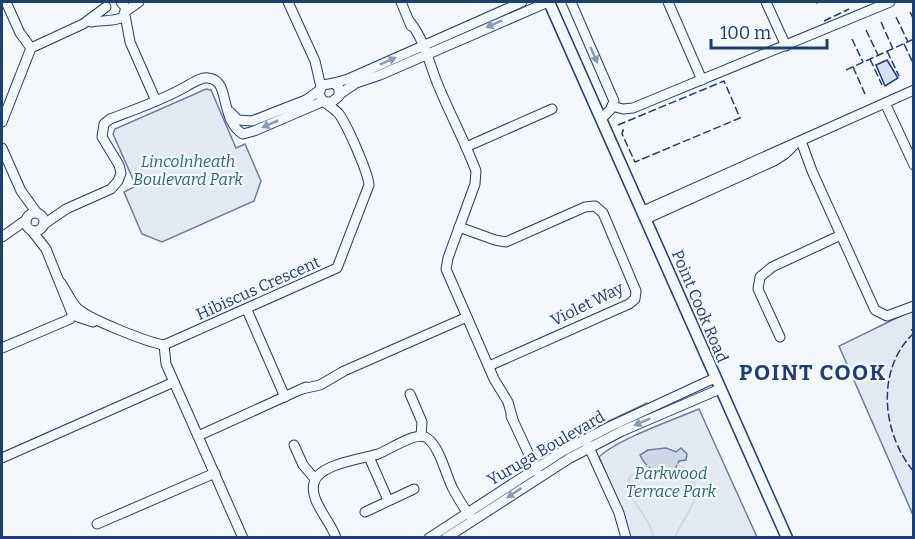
<svg xmlns="http://www.w3.org/2000/svg" width="915" height="539" font-family="Bitter,serif">
<rect width="100%" height="100%" fill="#f4f7fb"/>
<g fill="#e3e9f0" stroke="#687fa3" stroke-width="1.5">
<polygon points="206,89 211,90 236,148 245,144 261,181 254,201 162,242 142,234 124,192 136,186 113,134 115,129"/>
<polygon points="913,310 913,515 839,346"/>
<path d="M699,409L757,537H630L623,512L599,457C618,439 673,420 699,409Z"/>
</g>
<polygon fill="#e3e8f0" stroke="#687fa3" stroke-width="1.5" points="647,403 648,405 558,450 560,446 588,431"/>
<path fill="#cfd7e4" stroke="#687fa3" stroke-width="1.5" d="M666,448L676,452L681,448L687,454L686,460L679,461L674,471C657,472 648,472 640,455L648,450Z"/>
<g fill="none" stroke-linecap="round" stroke-linejoin="round">
<g stroke="#cfd7e4" stroke-width="2">
<path d="M648,466L637,471L629,478C626,503 649,513 654,538"/>
<polyline points="674,538 694,502 695,474 677,464"/>
</g>
</g>
<polygon fill="#d5e0f0" stroke="#1d3f73" stroke-width="1.5" points="887,60 898,78 885,86 876,65"/>
<g fill="none" stroke-linecap="round" stroke-linejoin="round">
<g stroke="#1d3f73" stroke-width="11">
<g id="minor">
<polyline points="6,2 20,33 31,48"/>
<polyline points="288,2 315,61 321,87"/>
<polyline points="401,2 411,26"/>
<polyline points="571,2 614,101 611,109 602,118"/>
<polyline points="668,2 702,80"/>
<polyline points="766,2 786,46"/>
<polyline points="126,11 139,2"/>
<polyline points="125,15 130,42 156,101"/>
<path d="M91,22C101,20 114,22 123,17L126,8L121,2"/>
<path d="M410,22C425,41 429,63 438,85C450,114 465,142 476,171L475,184L448,258L446,269L494,379L508,402L513,420"/>
<polyline points="334,83 348,79 522,2"/>
<polyline points="340,94 356,83 380,75 548,2"/>
<polyline points="885,103 914,165"/>
<polyline points="612,106 623,109 633,108 890,2"/>
<polyline points="230,112 238,120 252,121 306,100 320,90"/>
<polyline points="2,122 31,48 83,24 106,7"/>
<polyline points="801,141 812,171 875,310 887,316 914,306"/>
<polyline points="466,147 552,109"/>
<polyline points="2,148 21,191 37,213"/>
<polyline points="643,211 914,90"/>
<circle cx="35" cy="222" r="9"/>
<polyline points="646,219 774,161 785,154 794,145"/>
<path d="M43,225L66,209L111,189L118,181L121,173L119,165L102,137L104,124L110,119C136,109 163,100 187,86C194,82 201,77 208,78C218,79 221,86 223,93C227,108 229,126 243,134L254,131L324,101"/>
<polyline points="459,227 495,240 506,242 585,207 595,206 603,213 636,291 635,299 629,304 489,366"/>
<polyline points="32,231 46,249 71,311 78,317 93,322"/>
<polyline points="2,237 26,220"/>
<path d="M61,283C66,291 71,301 77,308C88,319 147,342 164,345L337,268L369,185C368,172 347,125 339,114C334,108 325,104 321,98C318,93 320,89 323,85L334,83L339,88V96L332,102H325"/>
<polyline points="247,310 285,397"/>
<polyline points="780,337 758,289 760,277 772,267 841,235"/>
<polyline points="164,345 166,364 243,538"/>
<polyline points="2,348 70,319 76,311"/>
<polyline points="302,389 320,385 344,371 467,317"/>
<polyline points="410,394 422,422 421,436"/>
<polyline points="511,416 537,472"/>
<polyline points="198,436 306,387"/>
<polyline points="587,443 619,513 626,538"/>
<polyline points="294,445 303,465 315,479"/>
<polyline points="369,457 388,500"/>
<polyline points="2,458 174,382"/>
<polyline points="365,512 414,489"/>
<polyline points="97,524 215,473"/>
<path d="M336,538C331,521 309,501 314,483C318,464 362,459 378,454C389,450 415,432 425,437C439,443 446,476 453,489C458,498 463,507 470,516"/>
<polyline points="429,538 563,451 611,426 715,378"/>
<polyline points="446,538 570,458 622,431 720,389"/>
</g>
</g>
<g stroke="#1d3f73" stroke-width="13">
<polyline id="major" points="549,2 787,538"/>
</g>
<use href="#minor" stroke="#f4f7fb" stroke-width="9"/>
<use href="#major" stroke="#f4f7fb" stroke-width="10"/>
<g stroke="#1d3f73" stroke-width="1.5" stroke-dasharray="8 3" stroke-linecap="butt">
<polyline points="816,3 819,2"/>
<polyline points="910,12 914,20"/>
<polyline points="896,17 908,42"/>
<polyline points="824,21 849,9"/>
<polyline points="881,22 893,49"/>
<polyline points="866,30 878,55"/>
<polyline points="852,39 863,62"/>
<polyline points="904,44 914,65"/>
<polyline points="887,51 899,76"/>
<polyline points="870,59 882,85"/>
<polyline points="853,67 865,94"/>
<polyline points="846,70 914,39"/>
<polyline points="618,125 724,81 740,118 635,162 622,134 623,130 625,131"/>
<polyline points="911,330 914,329"/>
<path d="M914,333C875,369 882,434 914,472"/>
</g>
</g>
<defs><path id="oneway-solid" d="M-6-.8H1V-3.2L6.5 0L1 3.2V.8H-6Z" transform="scale(1.5)"/></defs>
<g fill="#889bb7">
<use href="#oneway-solid" transform="translate(494 24) rotate(156)"/>
<use href="#oneway-solid" transform="translate(594 55) rotate(66)"/>
<use href="#oneway-solid" transform="translate(388 61) rotate(-24)"/>
<use href="#oneway-solid" transform="translate(270 124) rotate(156)"/>
<use href="#oneway-solid" transform="translate(642 422) rotate(156)"/>
<use href="#oneway-solid" transform="translate(514 493) rotate(146)"/>
</g>
<g text-anchor="middle" dominant-baseline="central" stroke-width="4.5" stroke-linejoin="round" paint-order="stroke">
<g font-size="16" font-style="italic" fill="#2c6c60" stroke="#f4f7fb">
<text x="188" y="161">Lincolnheath<tspan x="188" dy="18">Boulevard Park</tspan></text>
<text x="671" y="473">Parkwood<tspan x="671" dy="18">Terrace Park</tspan></text>
</g>
<g font-size="16" fill="#1d3f73" stroke="#f4f7fb">
<text transform="translate(258 288) rotate(-24)">Hibiscus Crescent</text>
<text transform="translate(587 304) rotate(-26)">Violet Way</text>
<text transform="translate(700 306) rotate(67)">Point Cook Road</text>
<text transform="translate(546 448) rotate(-30)">Yuruga Boulevard</text>
</g>
<g font-size="22" font-weight="bold" letter-spacing="1.5" fill="#1d3f73" stroke="#f4f7fb">
<text x="813" y="372">POINT COOK</text>
</g>
</g>
<rect width="915" height="539" fill="none" stroke="#1d3f73" stroke-width="6"/>
<path d="M711 39v9h116v-9" fill="none" stroke="#1d3f73" stroke-width="3"/>
<text x="720" y="39" font-size="18" fill="#1d3f73" stroke="#f4f7fb" stroke-width="4.5" paint-order="stroke">100 m</text>
</svg>
